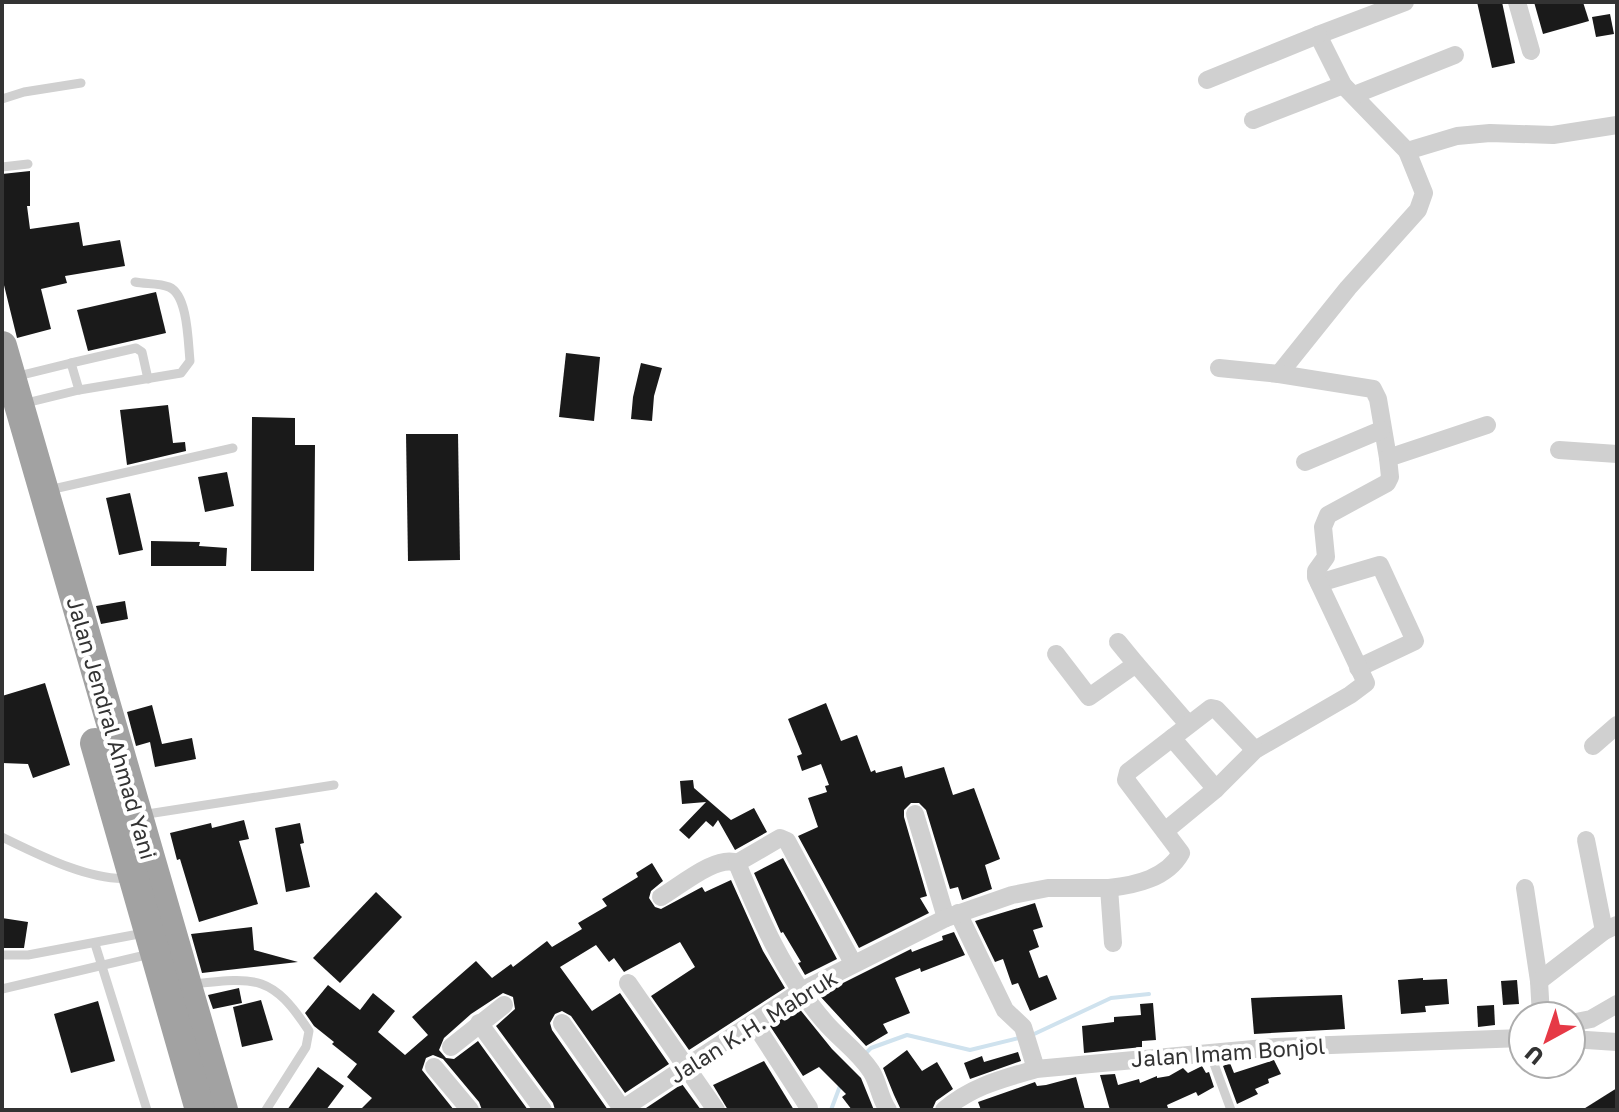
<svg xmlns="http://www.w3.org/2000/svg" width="1619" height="1112" font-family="'Golos Text',sans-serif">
<rect width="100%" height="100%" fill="#fff"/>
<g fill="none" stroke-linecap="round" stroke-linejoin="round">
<g stroke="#cfe2ee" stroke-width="4">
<polyline points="1032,1035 1111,998 1149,994"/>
<polyline points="865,1054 871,1048 907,1035 970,1050 1019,1038"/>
<polyline points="831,1110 840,1086"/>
</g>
</g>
<g fill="#1a1a1a">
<polygon points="1477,2 1502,2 1515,63 1492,68"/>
<polygon points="1534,2 1583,2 1589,21 1543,34"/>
<polygon points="1610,14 1614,34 1596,37 1592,17"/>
<polygon points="30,171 30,206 27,206 30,229 79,222 83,246 120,240 125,266 65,276 67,283 41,289 51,329 17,338 2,277 2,174"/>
<polygon points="156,292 166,333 88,351 77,310"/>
<polygon points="566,353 600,357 594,421 559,417"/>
<polygon points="641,363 662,368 654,396 652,421 631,419 633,397"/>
<polygon points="168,405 173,443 185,442 186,451 127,465 120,410"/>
<polygon points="252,417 295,418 295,445 315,445 314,571 251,571"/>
<polygon points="406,434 458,434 460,560 408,561"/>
<polygon points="227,472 234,506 205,512 198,477"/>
<polygon points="130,493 143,550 119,555 106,498"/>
<polygon points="151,541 200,542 199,546 227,548 226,566 151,566"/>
<polygon points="125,601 128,619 101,624 96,606"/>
<polygon points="45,683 70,765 33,778 28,764 2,763 2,696"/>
<polygon points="826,703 841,741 857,735 871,772 875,770 876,773 902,766 905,778 944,767 953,795 974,788 1000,859 985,865 992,889 962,900 958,887 950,889 926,810 919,803 911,803 904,810 904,817 927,896 920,898 929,913 859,948 798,836 818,827 808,798 827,792 825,786 829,785 821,764 802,771 797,756 802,754 788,719"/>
<polygon points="152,705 162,744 192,738 196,759 155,767 150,742 136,746 127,712"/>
<polygon points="693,780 694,788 731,820 754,808 767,832 735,850 718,820 713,827 706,821 689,839 679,830 706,802 682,804 680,781"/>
<polygon points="244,820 249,839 239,841 258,904 199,922 180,859 177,860 170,833 211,823 212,828"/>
<polygon points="300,823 304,843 300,844 310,887 286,892 275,828"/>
<polygon points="783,858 837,959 805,975 798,963 801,962 783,932 781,933 754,873"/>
<polygon points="652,863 663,881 651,891 649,898 655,907 661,909 702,887 705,892 731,880 763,951 785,988 689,1050 651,996 695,967 680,942 624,972 614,958 609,962 596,945 560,967 592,1011 620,993 669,1064 625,1093 571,1016 562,1011 555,1014 550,1023 552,1030 608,1110 555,1110 553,1103 496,1026 515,1009 513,997 503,993 471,1014 444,1038 439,1050 446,1058 454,1059 478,1041 528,1110 482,1110 479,1102 443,1059 433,1055 426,1058 422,1070 454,1110 360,1110 372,1098 347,1077 357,1064 332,1044 334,1042 314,1026 305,1013 328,985 360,1010 373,993 395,1011 378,1032 405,1055 428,1035 412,1017 476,961 492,978 511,964 513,967 547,941 552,947 582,929 578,923 607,906 602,899 638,877 636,873"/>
<polygon points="376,892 402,917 340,983 313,958"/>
<polygon points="1035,903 1043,927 1033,930 1039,947 1029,951 1039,978 1047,975 1057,999 1030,1011 1018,983 1012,985 1003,959 995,962 975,921"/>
<polygon points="2,918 28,922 24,948 2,948"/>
<polygon points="252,927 254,950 298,962 202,973 191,934"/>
<polygon points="954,932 965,955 921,972 920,968 895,978 910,1013 883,1024 888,1033 866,1046 819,995 911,949 912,952 943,940 942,936"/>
<polygon points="1423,978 1423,980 1447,979 1449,1004 1425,1006 1426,1012 1401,1014 1398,980"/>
<polygon points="1517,980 1519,1004 1503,1005 1501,981"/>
<polygon points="239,988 242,1003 213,1009 208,995"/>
<polygon points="1342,995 1345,1029 1254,1034 1251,998"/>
<polygon points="261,1000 273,1040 242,1047 233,1007"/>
<polygon points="98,1001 115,1061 71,1073 54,1014"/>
<polygon points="1153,1003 1156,1040 1142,1041 1142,1047 1084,1053 1082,1026 1114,1022 1114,1017 1141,1015 1140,1004"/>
<polygon points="1494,1005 1495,1025 1478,1027 1477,1006"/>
<polygon points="798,1007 832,1049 861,1078 874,1110 852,1110 842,1097 846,1094 819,1067 803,1076 770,1026"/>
<polygon points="907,1050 922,1071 937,1062 953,1089 936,1101 932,1110 901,1110 894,1095 883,1068"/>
<polygon points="1018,1052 1021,1061 970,1079 964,1063 982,1056 984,1062"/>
<polygon points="1274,1060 1281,1074 1268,1079 1269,1083 1255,1089 1258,1094 1237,1104 1223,1066 1230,1063 1234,1073"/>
<polygon points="764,1061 794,1110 728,1110 713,1085"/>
<polygon points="1202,1066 1206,1073 1209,1072 1214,1087 1198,1096 1196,1092 1167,1105 1168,1108 1162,1110 1110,1110 1100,1075 1115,1074 1118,1085 1139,1079 1140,1083 1157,1076 1157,1078 1169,1076 1183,1068 1188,1073"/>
<polygon points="318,1067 344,1086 326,1110 287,1110"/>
<polygon points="1076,1077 1085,1110 981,1110 978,1102 1035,1082 1037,1086 1046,1085"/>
<polygon points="682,1084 701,1110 643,1110"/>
<polygon points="1617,1088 1617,1110 1582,1110"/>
</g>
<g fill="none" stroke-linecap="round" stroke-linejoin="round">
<g stroke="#d0d0d0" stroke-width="9">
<polyline points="2,99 24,92 81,83"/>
<polyline points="2,167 28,164"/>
<polyline points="71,363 136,348 142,352 148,379"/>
<polyline points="14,377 71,363 79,390"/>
<path d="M22,404L79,390L181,373L190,361C188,342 188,295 169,287C160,283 145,284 135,282"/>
<polyline points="49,490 233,448"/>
<polyline points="141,815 334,785"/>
<path d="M2,837C37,854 91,882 130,878"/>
<polyline points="95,944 147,1110"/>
<polyline points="2,955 28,955 144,933"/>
<path d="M193,984C257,977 272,975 309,1031L306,1047L266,1110"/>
<polyline points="2,989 150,954"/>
<polyline points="1210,1053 1231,1110"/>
</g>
<g stroke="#d0d0d0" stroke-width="18">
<polyline points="1405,2 1318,35 1343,85 1407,151 1457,136 1490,133 1553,135 1617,125"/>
<polyline points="1517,2 1531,51"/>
<polyline points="1207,80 1318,35"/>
<polyline points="1354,95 1455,55"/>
<polyline points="1253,120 1343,85"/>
<polyline points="1219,368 1279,374 1348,288 1418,210 1424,193 1407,151"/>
<polyline points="1279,374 1373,389 1378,399 1388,458"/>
<polyline points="1559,450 1617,454"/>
<polyline points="1305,462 1381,430"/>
<polyline points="1319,583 1380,565 1415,641 1358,668"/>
<polyline points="1118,642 1136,664"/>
<polyline points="1056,654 1089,697 1136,664 1188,724"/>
<polyline points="1172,738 1216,789"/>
<polyline points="1593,746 1617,725"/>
<polyline points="915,814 946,918"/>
<polyline points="1165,831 1216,789 1255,750 1350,695 1366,683 1316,577 1316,571 1326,557 1323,527 1328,515 1387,483 1390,477 1388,458 1487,425"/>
<polyline points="1586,840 1604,931"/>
<path d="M1109,888C1136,885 1167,878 1181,853L1126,780L1128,772L1211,708L1216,709L1255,750"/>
<polyline points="1525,888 1539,981 1541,1016"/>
<path d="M661,897C680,886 717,854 737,863"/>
<polyline points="958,913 1005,1010 1023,1027 1036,1069"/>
<path d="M853,963L787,841L780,838L737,863C759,917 785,976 824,1021C838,1038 858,1051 871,1071C879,1083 879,1097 888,1110"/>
<polyline points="1539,981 1604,931 1617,925"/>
<polyline points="628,983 716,1110"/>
<polyline points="479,1023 543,1110"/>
<polyline points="562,1023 623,1110"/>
<polyline points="754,1023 809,1108"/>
<polyline points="1571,1023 1591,1019 1617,1004"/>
<polyline points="1571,1039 1617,1042"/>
<polyline points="451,1047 504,1005"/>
<polyline points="434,1067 470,1110"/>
<polyline points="621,1110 801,991 946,918 1012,895 1048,888 1109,888 1113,943"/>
<path d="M944,1110C972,1086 1002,1079 1036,1069L1276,1047L1523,1038"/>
</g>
<g stroke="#a2a2a2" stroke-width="30">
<polyline points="2,346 223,1110"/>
<polyline points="95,743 200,1110"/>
</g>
</g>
<g text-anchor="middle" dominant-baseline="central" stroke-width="8" stroke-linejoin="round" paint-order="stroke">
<g font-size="22" fill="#333" stroke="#fff">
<text transform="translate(112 728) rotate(74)">Jalan Jendral Ahmad Yani</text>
<text transform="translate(753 1026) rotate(-32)">Jalan K.H. Mabruk</text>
<text transform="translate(1228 1052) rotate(-4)">Jalan Imam Bonjol</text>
</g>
</g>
<rect width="1619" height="1112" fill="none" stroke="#333333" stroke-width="8"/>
<g transform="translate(1547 1040) rotate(220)"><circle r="38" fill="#ffffff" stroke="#adadad" stroke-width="2"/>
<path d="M0-6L14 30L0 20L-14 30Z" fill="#e63946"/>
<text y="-12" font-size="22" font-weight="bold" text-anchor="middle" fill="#333333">U</text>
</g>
</svg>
